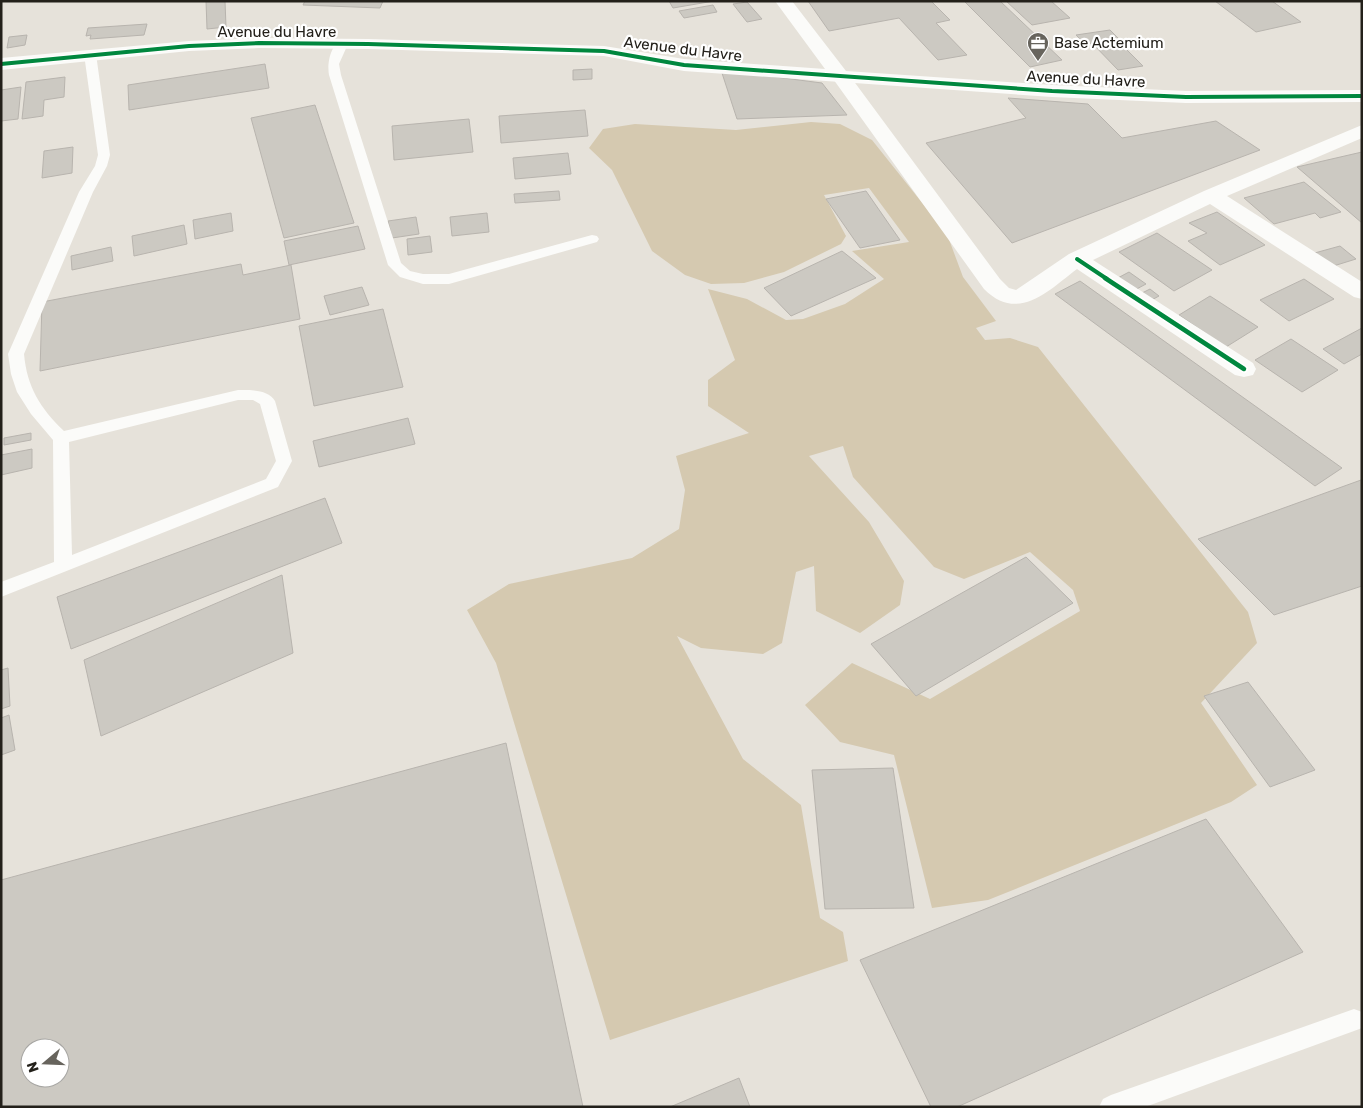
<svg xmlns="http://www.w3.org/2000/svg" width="1363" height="1108" font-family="Rubik,sans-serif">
<rect width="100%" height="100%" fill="#e6e2da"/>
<polygon fill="#d5c9b0" points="811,122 840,124 872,140 947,234 963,277 996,321 976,328 985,340 1010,338 1038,347 1248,612 1257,643 1201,703 1257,785 1231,802 988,900 932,908 894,755 840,742 805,705 852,663 930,699 1080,611 1073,590 1030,552 964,579 934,567 853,477 843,446 809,456 869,522 904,581 900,605 860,633 816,611 814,566 796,572 782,643 763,654 701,648 677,636 743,759 801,805 820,918 843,932 848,961 610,1040 496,663 467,610 509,584 632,558 679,529 685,490 676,456 749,433 708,406 708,380 735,360 708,289 747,299 786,320 803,319 845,304 884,279 852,251 909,242 869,188 824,195 846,236 841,244 784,272 744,283 711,284 685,275 652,251 612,170 589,148 603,129 635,124 736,130"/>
<g fill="#ccc9c2" stroke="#b8b4ae" fill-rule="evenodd">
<polygon points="206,1 225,1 226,27 207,29"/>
<polygon points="305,1 383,1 380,8 303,5"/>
<polygon points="669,1 714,1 673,8"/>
<polygon points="808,1 935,1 932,2 950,20 936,23 967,55 938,60 899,18 829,31"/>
<polygon points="964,1 1000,1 1062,60 1030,67"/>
<polygon points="1006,1 1051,1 1070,18 1032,25"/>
<polygon points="1215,1 1272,1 1301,22 1256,32"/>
<polygon points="747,2 762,19 747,22 733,4"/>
<polygon points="713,5 717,12 684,18 679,11"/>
<polygon points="147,24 144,35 90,39 91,35 86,36 88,28"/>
<polygon points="1110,30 1120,40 1117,40 1143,66 1118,70 1092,43 1085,44 1076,35"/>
<polygon points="27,35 25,45 7,48 9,37"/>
<polygon points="265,64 269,88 129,110 128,85"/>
<polygon points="592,69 592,79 573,80 573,70"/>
<polygon points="721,70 822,83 847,115 737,119"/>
<polygon points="65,77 64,97 44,100 43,116 22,119 26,82"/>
<polygon points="21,87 18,119 1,121 1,90"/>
<polygon points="1008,98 1088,104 1122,138 1216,121 1260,150 1012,243 926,143 1026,118"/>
<polygon points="315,105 354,223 284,238 251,118"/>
<polygon points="585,110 588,136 501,143 499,116"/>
<polygon points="469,119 473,152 394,160 392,126"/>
<polygon points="73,147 72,173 42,178 44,151"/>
<polygon points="1362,152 1362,223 1297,167"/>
<polygon points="568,153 571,174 515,179 513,158"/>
<polygon points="1304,182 1341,212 1320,218 1315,213 1274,224 1244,198"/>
<polygon points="559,191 560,200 515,203 514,194"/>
<polygon points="866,191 900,240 860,248 826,199"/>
<polygon points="1217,212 1265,245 1220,265 1188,241 1207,233 1189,223"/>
<polygon points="231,213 233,231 195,239 193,220"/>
<polygon points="487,213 489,232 452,236 450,217"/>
<polygon points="416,217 419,234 392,238 388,221"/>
<polygon points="184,225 187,244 134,256 132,236"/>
<polygon points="358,226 365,249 289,265 284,241"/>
<polygon points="1157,233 1212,270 1174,291 1119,252"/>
<polygon points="430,236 432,252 408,255 407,239"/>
<polygon points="1340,246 1356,259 1327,268 1311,254"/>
<polygon points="111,247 113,261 72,270 71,256"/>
<polygon points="842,251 876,278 791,316 764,288"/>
<polygon points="241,264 243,275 291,265 300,319 40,371 42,302"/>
<polygon points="1129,272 1146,284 1131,292 1114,280"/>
<polygon points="1304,279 1334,299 1289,321 1260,300"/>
<polygon points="1080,281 1342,468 1315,486 1055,294"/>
<polygon points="362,287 369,305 330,315 324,296"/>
<polygon points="1150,289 1159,296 1146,303 1136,296"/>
<polygon points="1210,296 1258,327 1226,347 1179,315"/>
<polygon points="383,309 403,387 314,406 299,326"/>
<polygon points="1362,328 1362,354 1344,364 1323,349"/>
<polygon points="1291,339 1338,370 1302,392 1255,360"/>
<polygon points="408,418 415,444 319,467 313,441"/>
<polygon points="31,433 31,440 4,445 4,438"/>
<polygon points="32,449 32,468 1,475 1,455"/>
<polygon points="1361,480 1362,586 1274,615 1198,539"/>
<polygon points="325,498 342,543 71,649 57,597"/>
<polygon points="1026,557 1073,603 916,696 871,644"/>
<polygon points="282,575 293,653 101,736 84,660"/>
<polygon points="8,668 10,706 1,709 1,670"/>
<polygon points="1248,682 1315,770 1270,787 1204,696"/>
<polygon points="9,715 15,750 1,755 1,718"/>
<path d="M506,743L583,1107H1V880ZM30,1048H60V1078H30Z"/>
<polygon points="893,768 914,908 825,909 812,770"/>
<polygon points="1206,819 1303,952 957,1107 931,1107 860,960"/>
<polygon points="739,1078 750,1107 670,1107"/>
</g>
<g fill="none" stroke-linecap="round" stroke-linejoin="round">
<g fill="#fbfbf9" fill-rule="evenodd">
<path d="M342,41L348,44L339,64L341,75L401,263L410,271L423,274H449L592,235L597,236L599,239L597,242L449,284H423L400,277L388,265L329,75C327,65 330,44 342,41Z"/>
<path d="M90,51L96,54L110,155L107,166L93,192L24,354C27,387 40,408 64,431L238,390C250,390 268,389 275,401L292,461L278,487L1,597V582L54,562L53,440L31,414L17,392L11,374L8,354L79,192L95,166L98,155L84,54ZM238,400H253L260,404L276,461L266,479L72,555L69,442Z"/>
<polygon points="1354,1009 1362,1012 1362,1028 1354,1031 1145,1107 1099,1107 1103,1099 1111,1095"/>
</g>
<path fill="#fbfbf9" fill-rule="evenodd" d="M840,70L847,72L1000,279L1009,288L1016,290L1069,254L1204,191L1362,125V138L1227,196L1362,282V299L1354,297L1210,204L1093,260L1253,363L1256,369L1253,375L1244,377L1235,375L1077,269C1048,291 1018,323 984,289L831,76L833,72Z"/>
<polygon fill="#fbfbf9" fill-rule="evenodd" points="775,1 792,1 846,71 1052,85 1186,91 1362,90 1362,102 1186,103 1052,97 684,71 604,56 368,49 259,48 189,51 1,70 1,58 189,41 259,38 368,39 604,46 684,59 825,69"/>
<g stroke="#fff" stroke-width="6">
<g id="cycleway-far1">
<polyline points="1,64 189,46 259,43 368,44 604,51 684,65 1052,91 1186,97 1362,96"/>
<polyline points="1077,259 1107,279"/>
</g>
</g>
<g stroke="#fff" stroke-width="8">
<polyline id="cycleway" points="1105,278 1244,369"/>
</g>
<use href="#cycleway-far1" stroke="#00873e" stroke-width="4"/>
<use href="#cycleway" stroke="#00873e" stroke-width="4.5"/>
</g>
<defs>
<g id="office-pin" transform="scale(1.125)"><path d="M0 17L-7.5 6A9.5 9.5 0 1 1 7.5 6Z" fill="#67645d" stroke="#fff"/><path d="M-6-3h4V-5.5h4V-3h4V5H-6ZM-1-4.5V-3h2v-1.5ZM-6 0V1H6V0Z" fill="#fff"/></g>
</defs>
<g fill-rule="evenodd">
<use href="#office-pin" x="1038" y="43"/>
</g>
<g text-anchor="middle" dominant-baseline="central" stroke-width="4.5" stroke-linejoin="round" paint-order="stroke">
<g font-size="15" fill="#23201a" stroke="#fff">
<text x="277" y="32">Avenue du Havre</text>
<text transform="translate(683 49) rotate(7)">Avenue du Havre</text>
<text transform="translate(1086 79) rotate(3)">Avenue du Havre</text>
</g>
<g font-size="15" fill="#23201a" stroke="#fff" text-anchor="start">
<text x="1054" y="43">Base Actemium</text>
</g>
</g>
<rect width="1363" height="1108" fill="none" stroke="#23201a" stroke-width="5"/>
<g transform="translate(45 1063) rotate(251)"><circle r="24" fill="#ffffff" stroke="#a7a6a3"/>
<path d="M0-4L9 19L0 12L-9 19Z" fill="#67645d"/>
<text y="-8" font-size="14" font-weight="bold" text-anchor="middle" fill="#23201a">N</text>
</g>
</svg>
